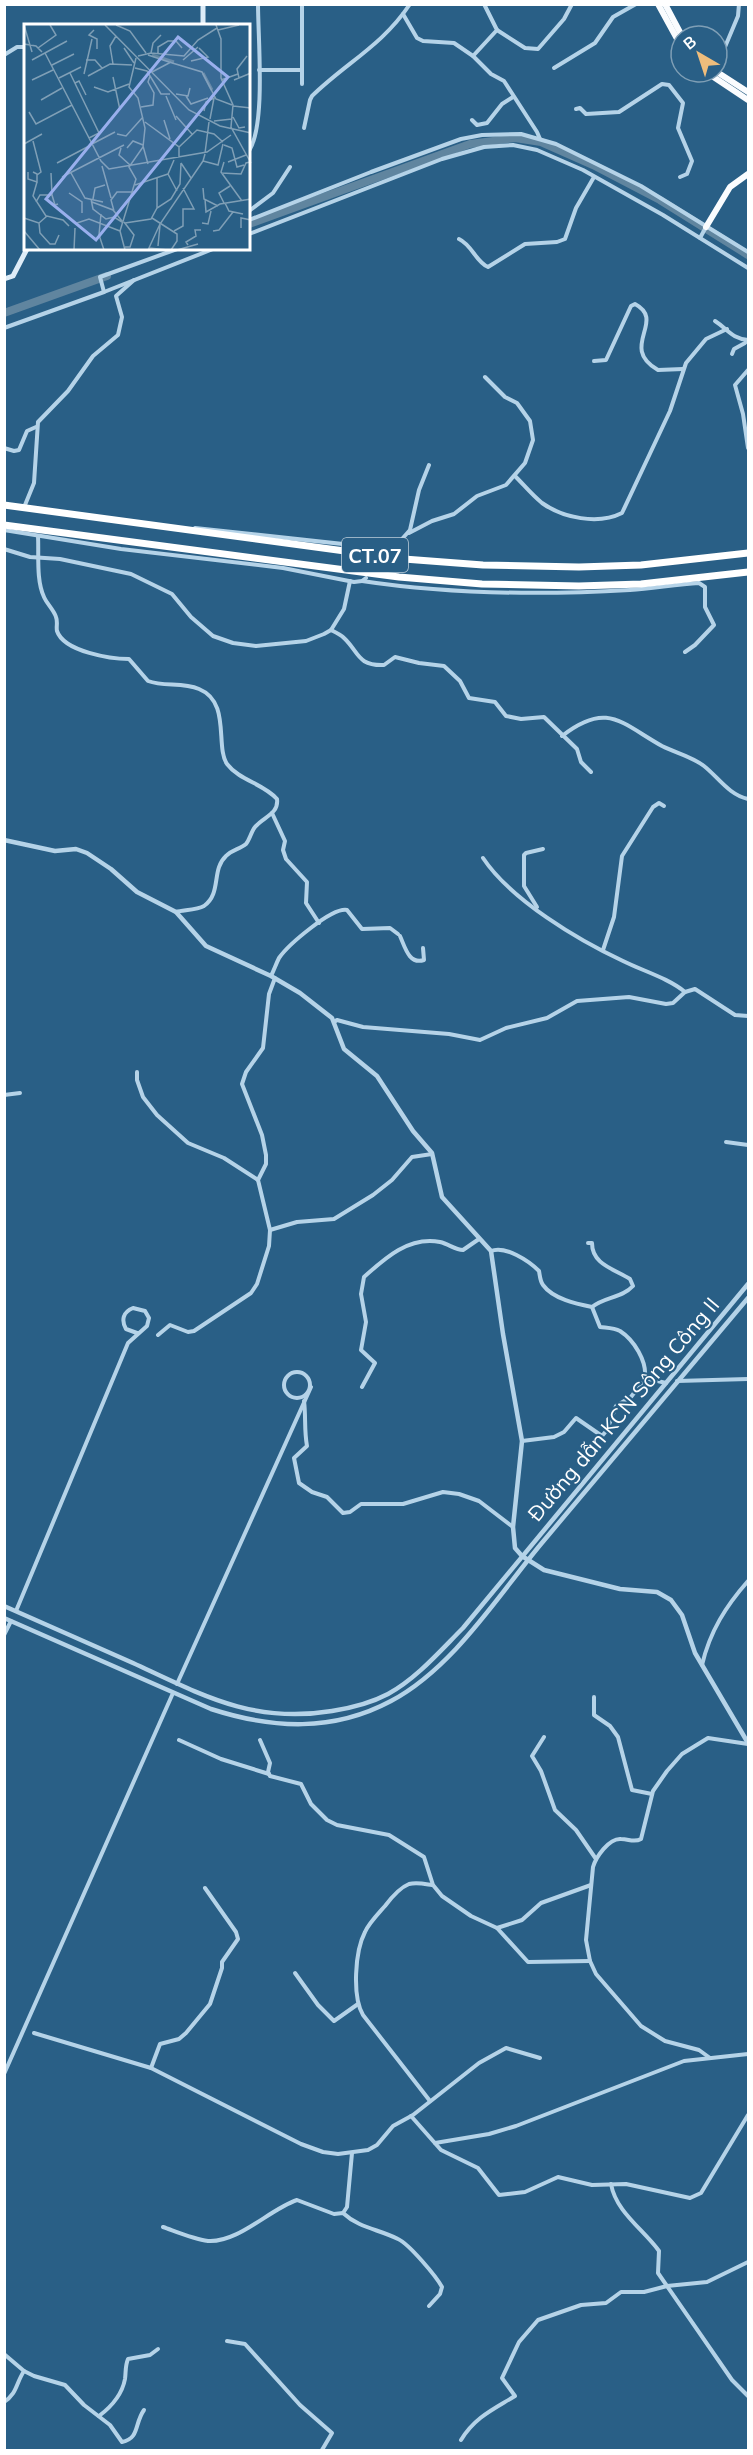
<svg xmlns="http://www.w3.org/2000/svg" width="753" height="2455" font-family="Mulish,sans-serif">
<rect width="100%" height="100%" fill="#295f86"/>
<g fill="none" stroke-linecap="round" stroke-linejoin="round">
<g stroke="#60859f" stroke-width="8">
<polyline points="249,224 470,144 515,138 541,142 593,165 660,200 748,255"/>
<polyline points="4,313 107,276"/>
</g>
<polyline stroke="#497798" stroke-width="4" stroke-dasharray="4 2" stroke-linecap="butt" points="366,574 370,555"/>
<g stroke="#b5d3e8" stroke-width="4">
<polyline points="302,4 302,84"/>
<polyline points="403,14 417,38 423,41 454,43 473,56 491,74 504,81 537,132 540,139"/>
<polyline points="497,30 525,48 538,49 564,19 572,4"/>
<polyline points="4,55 17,47 26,47"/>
<polyline points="473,56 497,30 484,4"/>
<polyline points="717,66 738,16 739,4"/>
<polyline points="554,68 595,43 613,17 636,4"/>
<polyline points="259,70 301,70"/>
<polyline points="576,109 580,108 586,114 619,112 662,84 669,85 683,103 678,128 692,161 687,174 680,177"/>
<polyline points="472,120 477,125 487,123 502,104 513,97"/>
<path d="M304,128L310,100L312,96C347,62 382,46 410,4"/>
<path d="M249,151C266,124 258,40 258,4"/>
<polyline points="249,211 273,193 290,167"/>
<polyline points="249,220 371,172 461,139 482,135 521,134 556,144 641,186 748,252"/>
<polyline points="249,234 442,159 484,147 513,145 537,150 583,170 663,215 748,268"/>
<polyline points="700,238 706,227"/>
<path d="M459,239C472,245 476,262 488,267L525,244L557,242L565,239L576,208L594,177"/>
<polyline points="104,292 100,277 177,249"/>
<path d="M715,321C729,330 731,338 748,340"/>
<polyline points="4,328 104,292 213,249"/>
<polyline points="732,354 734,349 745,343 747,340"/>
<path d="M594,361L606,360L631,306L635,304C667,321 618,347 658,370L683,369"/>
<polyline points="748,370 735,385 743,414 748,448"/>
<polyline points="4,448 14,451 19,450 27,431 36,427"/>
<path d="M515,476C524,485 532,495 542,503C563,518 598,525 622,513L670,411L686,363L706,339L727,329"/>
<polyline points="25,505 34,483 38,422 68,391 93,356 118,335 122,317 116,296 134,280"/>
<polyline points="195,528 389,549 402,539 410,530 419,490 429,465"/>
<polyline points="4,530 121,549 283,568 354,582 362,581 366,578"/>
<polyline points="409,533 432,521 454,514 477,496 506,485 525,463 533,440 530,421 517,403 505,397 485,377"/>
<path d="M38,536C39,555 36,580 44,597C47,604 54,610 56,617C58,622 56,627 57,631C64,652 112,659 129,659L148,681C164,687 182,682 199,689C231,702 215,746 227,764C239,780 264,784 277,799C279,814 263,817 255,827C251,832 250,839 246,844C240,849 231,850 226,856C211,870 222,893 204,906C197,910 184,910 176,912"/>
<polyline points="4,549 30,557 60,559 131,574 172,594 191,617 213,636 233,643 256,646 306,641 324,634 331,630 344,609 350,581"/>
<path d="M362,581C448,594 543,595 630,590C653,589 675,584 699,583L705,587V607L714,625L695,645L685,652"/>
<path d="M331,630C335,632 340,634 344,638C359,652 357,666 384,665L395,657L419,663L444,666L460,681L469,698L495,702L506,716L521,719L544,717L577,749L581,762L591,772"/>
<path d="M562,736C607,701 621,723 662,746C676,753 691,756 704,766C718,777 729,795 748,799"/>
<polyline points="272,813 285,841 283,850 286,859 307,882 306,903 319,923"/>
<path d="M483,858C511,900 578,940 623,961C643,971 668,978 685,992"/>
<polyline points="537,907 524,886 524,855 526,853 543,849"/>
<path d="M400,936C405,947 409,965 424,960L423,948"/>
<polyline points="603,950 614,917 622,856 653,807 659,803 664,806"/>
<path d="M271,976C274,970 276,964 279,958C288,945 332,907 347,910L362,929L390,928L398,934"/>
<polyline points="334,1022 337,1020 363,1027 449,1034 480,1040 506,1028 547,1018 577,1001 629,997 666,1004 673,1003 685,992 695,989 735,1015 748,1016"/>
<polyline points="137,1072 137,1080 143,1097 157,1115 188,1143 224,1158 258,1180"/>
<polyline points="4,1095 20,1093"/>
<polyline points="726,1142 748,1145"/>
<polyline points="270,1230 297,1222 334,1219 373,1195 392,1180 412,1157 432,1154"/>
<path d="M588,1243H592C592,1265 615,1269 630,1279L633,1286C622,1298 604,1297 592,1307"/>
<path d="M491,1251C505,1245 529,1261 539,1271C540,1276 540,1281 543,1285C553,1299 577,1304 592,1307L600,1327C607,1328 614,1328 620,1331C634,1340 647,1361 645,1378L666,1383"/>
<polyline points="158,1335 170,1325 188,1332 194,1331 251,1293 257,1284 269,1246 270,1230 258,1180 266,1164 266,1155 262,1135 242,1084 246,1072 263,1048 269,994 275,978"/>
<circle cx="297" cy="1385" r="13"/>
<polyline points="677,1381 748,1379"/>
<path d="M362,1387L375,1363L361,1350L366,1322L361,1294L364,1277C385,1258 409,1236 440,1242C449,1244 455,1250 463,1250L479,1239"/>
<path d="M304,1401C306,1416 304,1430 307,1446L294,1458L299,1483L312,1492L327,1497L343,1513L350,1512L361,1504H403L443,1492L459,1494L479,1501L513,1527"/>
<polyline points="522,1441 554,1437 564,1432 576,1418 602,1436 607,1430 616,1406 631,1397 645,1378"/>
<path d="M16,1611L128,1343L147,1326L149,1318L145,1311L133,1308C123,1312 121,1320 126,1329L137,1333"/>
<polyline points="4,1635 11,1621"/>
<path d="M702,1665C710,1631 726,1606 748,1581"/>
<polyline points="177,1684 311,1387"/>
<polyline points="594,1697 594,1715 610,1726 618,1737 632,1790 652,1794"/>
<polyline points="544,1737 532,1756 541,1771 555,1810 576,1830 596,1859"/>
<polyline points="179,1740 221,1759 269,1774"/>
<polyline points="260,1740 270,1763 268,1772 270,1776 301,1784 311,1804 327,1820 337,1825 389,1835 424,1857 433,1885 442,1896 471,1916 497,1928 528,1962 590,1961"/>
<polyline points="497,1928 522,1920 541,1903 591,1885"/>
<polyline points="295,1973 318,2005 334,2021 358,2004"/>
<polyline points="34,2033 151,2068 301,2144 323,2152 338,2154 368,2150 377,2145 393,2126 413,2115 479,2063 506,2048 540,2058"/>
<path d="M710,2058L699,2050L665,2041L641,2026L596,1974L590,1961L586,1940L593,1867C596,1857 609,1838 621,1839C629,1839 634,1843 641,1839L653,1791L667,1771L682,1754L708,1738L748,1744"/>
<polyline points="151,2068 160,2044 179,2039 186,2033 210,2004 222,1968 222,1962 238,1939 236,1932 205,1888"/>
<polyline points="4,2074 173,1693"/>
<path d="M430,2101L363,2015C352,1996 355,1951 365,1932C369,1923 378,1914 385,1906C391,1898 399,1888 409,1884C417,1882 425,1884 432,1885"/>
<polyline points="411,2116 441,2150 478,2168 499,2195 525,2192 558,2177 592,2185 626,2184 690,2198 701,2193 748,2115"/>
<polyline points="435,2143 489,2134 516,2126 684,2061 748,2054"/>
<path d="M611,2184C616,2212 643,2229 659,2251L658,2273L732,2380L748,2396"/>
<polyline points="343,2213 347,2207 352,2153"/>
<path d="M163,2227C177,2232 193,2239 208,2241C238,2243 270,2209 297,2200L334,2214L343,2213C359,2228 378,2229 398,2239C409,2244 436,2276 442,2287L440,2294L429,2306"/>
<polyline points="227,2341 245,2344 300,2405 332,2433 322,2450"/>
<path d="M4,2354L24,2371L34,2376L65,2385L84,2405L110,2425L122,2442C140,2438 134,2424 144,2410"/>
<path d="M4,2402C17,2394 16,2383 24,2371"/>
<path d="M99,2416C111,2407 122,2395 125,2379C126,2372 125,2366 128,2359L150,2355L158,2349"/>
<path d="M461,2440C475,2417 494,2409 515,2396L502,2378L519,2342L538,2320L581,2305L606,2303L621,2292H644L667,2286L707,2282L748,2262"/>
</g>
<g stroke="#b5d3e8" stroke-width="4.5">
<polyline points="4,840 55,851 76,849 87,853 111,869 137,892 176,912 206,946 271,976 300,993 332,1018 344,1049 377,1076 413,1131 432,1153 442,1197 491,1251 503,1334 522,1441 513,1527 515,1548 522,1556 544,1570 620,1589 657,1592 671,1600 682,1615 695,1653 748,1743"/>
<path d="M4,1606C47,1625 90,1644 133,1663C202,1695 253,1724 332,1711C351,1708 371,1703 388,1694C417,1678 440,1651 463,1628L748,1284"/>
<path d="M4,1618L211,1709C273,1729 333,1732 391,1701C453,1668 497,1597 541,1544C609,1462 680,1380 748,1298"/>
</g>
<g stroke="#deecf7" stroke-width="5">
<polyline points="203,26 203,4"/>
<polyline points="4,279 13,276 27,249"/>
</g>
<g stroke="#fafcfe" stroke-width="6">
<polyline points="658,4 681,46"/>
<polyline points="665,4 682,36"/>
<polyline points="706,72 748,100"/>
<polyline points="717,72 748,92"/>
<polyline points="706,227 730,187 748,174"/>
</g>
<g stroke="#fff" stroke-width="7">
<polyline points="4,505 404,559 483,565 579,567 641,565 748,553"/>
<polyline points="4,525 399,577 482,584 579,586 641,584 748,572"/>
</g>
</g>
<g text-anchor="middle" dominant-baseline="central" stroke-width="4.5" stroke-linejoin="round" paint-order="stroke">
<rect fill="#295f86" stroke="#bfcfdb" stroke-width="1.5" x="342" y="538" width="66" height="34" rx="4.5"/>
<g font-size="20" font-weight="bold" fill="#fff">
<text x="375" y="555">CT.07</text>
</g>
<g font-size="21" fill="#fff" stroke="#295f86">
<text transform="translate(623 1409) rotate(-50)">Đường dẫn KCN Sông Công II</text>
</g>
</g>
<g transform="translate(24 24)">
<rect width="226" height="226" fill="#295f86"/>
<path fill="none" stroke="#60859f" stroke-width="3" d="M128,31L150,38M179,49L188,66"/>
<path fill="none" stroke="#7f9fb6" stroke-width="1.5" d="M0,1L8,28M81,1L165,86L196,102L227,109M92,1L106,7L122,29M192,1L197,15V54L209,81L207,103L227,139M70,6L65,11L73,15V25M194,6L215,1M0,20L12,22L18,28M14,24L32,11L26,1M100,24L110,39M21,29L77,137L85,145L183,128L207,111M127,29L129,19L137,11M134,29V23L144,17H152L158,24M124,31L145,38M114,32L127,29L160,32L174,16L193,4M8,36L43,17M62,36H71L78,44M159,36L174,23M167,37L184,33L175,24M145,38L178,48L192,75L208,81M89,40L86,22L92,12M28,41L50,30M111,44L123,47L137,70H146M128,48L147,38M46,49L75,109L65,114M60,50L68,15M64,52L86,40L108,41M89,53L96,86M35,54L57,43M215,54L213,45L223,32M8,56L29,46M197,56L214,50M210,56L227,49M51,59L55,57L62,71M70,63L84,68L105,60M152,70L164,72L166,64M142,72L152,96M162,72L167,80L184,74M17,76L38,64M209,82L227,84M117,83L129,81L130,69L124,58L126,52M180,87L182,78L190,74L186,95M5,88L12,100L48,81M152,92L168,110M209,93L215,104L221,103M140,96L146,115M190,97L208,95M121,98L155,123V134M93,110L102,112L119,93M9,117L17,148L13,151M0,120L18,110M68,120L91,108M200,121L208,124L213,143L220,141M119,122L124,140M155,123L173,106L190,110L199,118M97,124L95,131L106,141M103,124L109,117L119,121M181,129L185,98M181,130L179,137L194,141L199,120M150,136L144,150L153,167M200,138L197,148L218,177M204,138L222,131M33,139L67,121M157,139L167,154M78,142L87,174M4,148V155L13,158V150L9,148M27,149L28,171L31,181L34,180M47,149L61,174L79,178M197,149L217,150L222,139L226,138M38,153L100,121M133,153V184M13,158L9,172L22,192M111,161L144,150M179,164L180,175L194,182M45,169L58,178V189M67,175L69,185L82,195L90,193L98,198M69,175L71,164L81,161M181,175L182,188L196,180L227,175M12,178L16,171H28M68,178L89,186L98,197M200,179L195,169L206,162M201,179L205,187L219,190M90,187L87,176L93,168H110M77,190L75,211L80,226M0,194L15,199L16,209L26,220H31L35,211M128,194L153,210V217L147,226M100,198L110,211L106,223H101M15,199L23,192L39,196L45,202M53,199L65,195L96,207M101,199L127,195L133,184L147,175L156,160L157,139M178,199L184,200L187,187M217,204V194L227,196M0,207L16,226M150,207L159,202V185H170L159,164M189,207L195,206L209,188M164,221L162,218L172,212L171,206H177M134,222L136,201M125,224L144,226M50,226L51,204M101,226L96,207L112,155L105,143L119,123L121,104L114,74L105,63L112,34M124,226L136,200L179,137M153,226L174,220"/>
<path fill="#99afed" fill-opacity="0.15" stroke="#99afed" stroke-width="3" d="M154,13L204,53L72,216L22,175Z"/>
<rect width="226" height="226" fill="none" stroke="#fff" stroke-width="3"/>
</g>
<rect width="753" height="2455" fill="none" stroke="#ffffff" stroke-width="12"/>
<g transform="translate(699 54) rotate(321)"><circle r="28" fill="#295f86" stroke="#7f9fb6" stroke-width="1.5"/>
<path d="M0-4.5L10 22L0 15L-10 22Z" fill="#eebd7c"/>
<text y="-9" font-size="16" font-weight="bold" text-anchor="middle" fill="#ffffff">B</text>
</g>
</svg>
